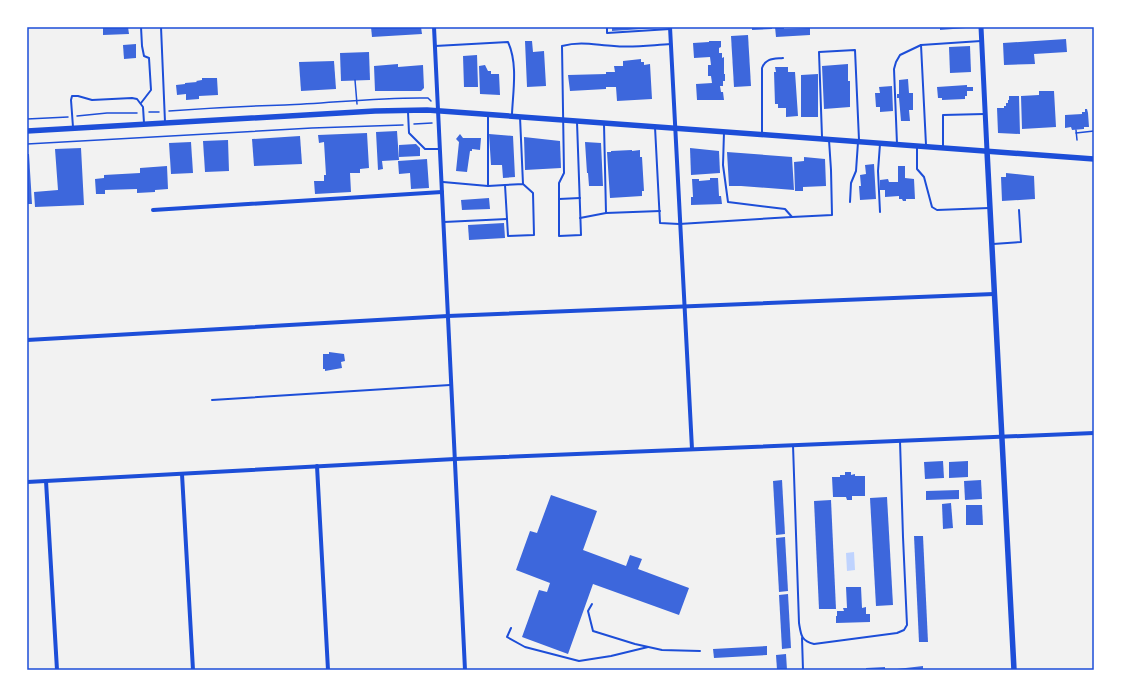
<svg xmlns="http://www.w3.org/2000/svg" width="1121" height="697" font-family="'Golos Text',sans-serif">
<rect width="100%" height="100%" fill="#f2f2f2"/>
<polygon fill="#bfd3fe" points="854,552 855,570 847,571 846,553"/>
<g fill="#3d67dc">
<polygon points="103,27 128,27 129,34 103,35"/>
<polygon points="371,27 421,27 422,34 372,37"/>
<polygon points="612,27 658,27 658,28 612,31"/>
<polygon points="752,27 772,27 772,29 752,30"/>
<polygon points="775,27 784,27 784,29 810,28 810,35 776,37"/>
<polygon points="940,27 966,27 966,28 940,30"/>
<polygon points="748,35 751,86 734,87 731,36"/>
<polygon points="1066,39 1067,52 1034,54 1035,64 1004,65 1003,43"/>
<polygon points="525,41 532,41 533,52 544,51 546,86 527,87"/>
<polygon points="709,41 721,41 721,47 719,48 719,53 722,53 722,58 724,57 724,74 725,74 725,81 723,81 723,86 720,86 721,92 723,92 724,100 697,100 696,84 712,83 711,76 708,76 708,65 711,65 710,57 694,58 693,43 709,42"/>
<polygon points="136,44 136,58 124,59 123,45"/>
<polygon points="970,46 971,72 950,73 949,47"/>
<polygon points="369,52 370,80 341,81 340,53"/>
<polygon points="477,55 478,87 464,87 463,56"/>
<polygon points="641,59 641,62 644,62 644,65 650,64 652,99 617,101 616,87 606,87 606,89 570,91 568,75 606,74 606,72 615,72 614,66 623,66 623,61"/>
<polygon points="334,61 336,89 301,91 299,62"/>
<polygon points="398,64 398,67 423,65 424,88 421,91 375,91 374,66"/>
<polygon points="848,64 848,81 850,81 850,107 824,109 822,66"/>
<polygon points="485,65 488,71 491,71 491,74 499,74 500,95 480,94 479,66"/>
<polygon points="775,67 788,67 788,72 795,72 798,116 786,117 786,108 778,108 778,104 775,104 774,72 776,72"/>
<polygon points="818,74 818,117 801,117 801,75"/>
<polygon points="202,78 217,78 218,95 199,96 199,99 186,100 186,94 177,95 176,85 185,84 185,83 197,82 196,81 202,80"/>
<polygon points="908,79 909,93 913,93 913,110 909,110 910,121 901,121 899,98 897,98 897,94 899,94 899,80"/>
<polygon points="967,85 967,87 973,87 973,91 967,91 967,96 965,96 965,99 942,100 942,98 938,98 937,87"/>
<polygon points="892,86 893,111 880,112 880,107 876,107 875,93 880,93 879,87"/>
<polygon points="1039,91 1054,91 1056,127 1022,129 1021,96 1039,95"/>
<polygon points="1009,96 1019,96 1020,134 998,133 997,108 1004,108 1004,106 1006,106 1006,103 1008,103 1008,100 1009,100"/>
<polygon points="1085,109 1087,109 1088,113 1089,127 1084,127 1084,129 1072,130 1071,127 1065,128 1065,115 1082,114 1082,112 1085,112"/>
<polygon points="397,131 399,160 382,161 383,169 378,170 376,132"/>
<polygon points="367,133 369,168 360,169 360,173 350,173 351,192 315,194 314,181 324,181 324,175 326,175 324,142 319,143 318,135"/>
<polygon points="460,134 463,138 481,138 480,150 472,149 472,151 470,151 467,172 456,171 459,142 456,139"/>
<polygon points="489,134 513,136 515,177 503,178 502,165 491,165"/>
<polygon points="300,136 302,164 254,166 252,139"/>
<polygon points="524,137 560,141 561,168 525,170"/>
<polygon points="228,140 229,171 205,172 203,141"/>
<polygon points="191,142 193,173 171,174 169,143"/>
<polygon points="585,142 601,143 603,186 589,186 588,173 587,173"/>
<polygon points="416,144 420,148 420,156 399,157 399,145"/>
<polygon points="81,148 84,205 35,207 34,192 58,190 55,149"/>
<polygon points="690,148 719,151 720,173 691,175"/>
<polygon points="632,150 632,151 640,150 640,157 642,157 644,191 642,191 642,196 610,198 607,152 611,152 611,151"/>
<polygon points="727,152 792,157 794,190 741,186 729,186"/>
<polygon points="27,154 29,154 32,204 27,204"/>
<polygon points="804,157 825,159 826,186 803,187 803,191 795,191 794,162 804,161"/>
<polygon points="427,159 429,188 411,189 410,173 399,174 398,161"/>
<polygon points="874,164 876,199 860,200 859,186 861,186 860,175 866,174 865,165"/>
<polygon points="167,166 168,189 155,190 155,192 137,193 137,189 105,190 105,194 96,194 95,179 104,178 104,175 140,173 140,168"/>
<polygon points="898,166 905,166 905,178 914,179 915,199 906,199 906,201 903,201 902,199 899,199 899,196 885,197 885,190 880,190 880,180 888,179 889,182 898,182"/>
<polygon points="1006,173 1034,176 1035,199 1002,201 1001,177 1006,177"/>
<polygon points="710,178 718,178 719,196 721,196 722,204 691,205 691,197 693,197 692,179 699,179 699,181 710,180"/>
<polygon points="489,198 490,209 462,210 461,200"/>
<polygon points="504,223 505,238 469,240 468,225"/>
<polygon points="329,352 344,354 345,361 341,362 342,368 325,371 325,369 323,369 323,354 329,354"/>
<polygon points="943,461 944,478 925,479 924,462"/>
<polygon points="968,461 968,477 949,478 949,462"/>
<polygon points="845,472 851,472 851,475 855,474 855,476 865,476 865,496 852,496 852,500 847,500 846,497 833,497 832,477 840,477 840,475 845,475"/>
<polygon points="782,480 785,534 776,535 773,481"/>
<polygon points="981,480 982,499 965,500 964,481"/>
<polygon points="959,490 959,499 926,500 926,491"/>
<polygon points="551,495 597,511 583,550 626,566 630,555 642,559 638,569 689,588 679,615 593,584 568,654 522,637 539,590 547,592 550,583 516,570 530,531 537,533"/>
<polygon points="887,497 893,605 876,606 870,498"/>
<polygon points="831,500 836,609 819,609 814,501"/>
<polygon points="951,503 953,528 943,529 942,504"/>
<polygon points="966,505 982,505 983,525 966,525"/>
<polygon points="914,536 923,536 928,642 919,642"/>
<polygon points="785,537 788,591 779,592 776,538"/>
<polygon points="846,587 861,587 862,608 866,607 866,614 870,614 870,622 836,623 836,616 837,616 837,611 844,611 843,608 847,608"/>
<polygon points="788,594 791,648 782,649 779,595"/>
<polygon points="767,646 767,655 714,658 713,649"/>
<polygon points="786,654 787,670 777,670 776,655"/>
<polygon points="923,666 923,670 897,670 897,669"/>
<polygon points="885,667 885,670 866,670 866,668"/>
</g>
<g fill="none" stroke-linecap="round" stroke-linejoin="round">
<g stroke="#1d4ed8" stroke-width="1.5">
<polyline points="355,80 357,104"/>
<path d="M169,111C208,108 246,106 285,105C333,103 380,97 428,98L431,101"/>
<polyline points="149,112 159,112"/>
<polyline points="77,116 107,113 137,113"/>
<polyline points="27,119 68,117"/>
<polyline points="414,124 432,123"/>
<polyline points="1076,130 1077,140"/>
<polyline points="1076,133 1094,131"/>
<polyline points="27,144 312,128 403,125"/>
</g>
<g stroke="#1d4ed8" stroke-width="2">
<polyline points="161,27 165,122"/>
<polyline points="607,27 607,33 670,29"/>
<polyline points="921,45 926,145"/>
<path d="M435,46L508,42C518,64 513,91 512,114"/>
<polyline points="141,103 151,90 149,58 144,56 142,46 141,27"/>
<polyline points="408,112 409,133 425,149 439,149"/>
<polyline points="520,117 523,184 533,193 534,235 508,236 505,185 523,184"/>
<path d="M577,122L581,235L559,236V183L564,173L562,46C581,41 595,45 614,46C633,48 652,45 671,44"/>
<polyline points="604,124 606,213 660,211"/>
<polyline points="73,127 71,100 72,96 78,96 92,100 132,98 137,99 143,107 144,123"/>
<polyline points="655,127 660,223 679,224 792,217"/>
<polyline points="724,132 723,165 728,202 785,209 792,217 832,215 831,170 829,140"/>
<path d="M762,133V68C766,58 773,59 783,58"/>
<polyline points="822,137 819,52 855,50 859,140"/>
<polyline points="897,144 894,69 896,62 900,55 921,45 981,41"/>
<polyline points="917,146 917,169 924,177 932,207 937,210 989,208"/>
<polyline points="943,147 943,115 984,114"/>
<polyline points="443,182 488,186 505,185"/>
<polyline points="488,186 488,115"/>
<polyline points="559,199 580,198"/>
<polyline points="850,202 851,183 856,171 858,142"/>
<polyline points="880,212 878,171 880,144"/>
<polyline points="580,218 606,213"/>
<polyline points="444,222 507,219"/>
<polyline points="993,244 1021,242 1019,210"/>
<polyline points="212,400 450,385"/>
<path d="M793,445L799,623C801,635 801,641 814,644L897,633L904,630L907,625L903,537L900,441"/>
<polyline points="592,604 588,611 593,631 635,644 662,650 700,651"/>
<polyline points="511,628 507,637 525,647 579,661 611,656 648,647"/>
<polyline points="802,638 803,670"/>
</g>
<g stroke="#1d4ed8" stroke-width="4">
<polyline points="434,27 465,670"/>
<polyline points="670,27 692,449"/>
<polyline points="153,210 442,192"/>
<polyline points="27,340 448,316 994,294"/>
<polyline points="317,466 328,670"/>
<polyline points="182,474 193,670"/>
<polyline points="46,481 57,670"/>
<polyline points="27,482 455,459 1094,433"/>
</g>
<polyline stroke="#1d4ed8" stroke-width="5" points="981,27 987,151"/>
<g stroke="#1d4ed8" stroke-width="5.5">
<polyline points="27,131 375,111 427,110 1094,159"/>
<polyline points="987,151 1014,670"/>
</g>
</g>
<rect width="1121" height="697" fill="none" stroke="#ffffff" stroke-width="56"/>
<rect x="28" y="28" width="1065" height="641" fill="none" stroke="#1d4ed8" stroke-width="1.5"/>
</svg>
